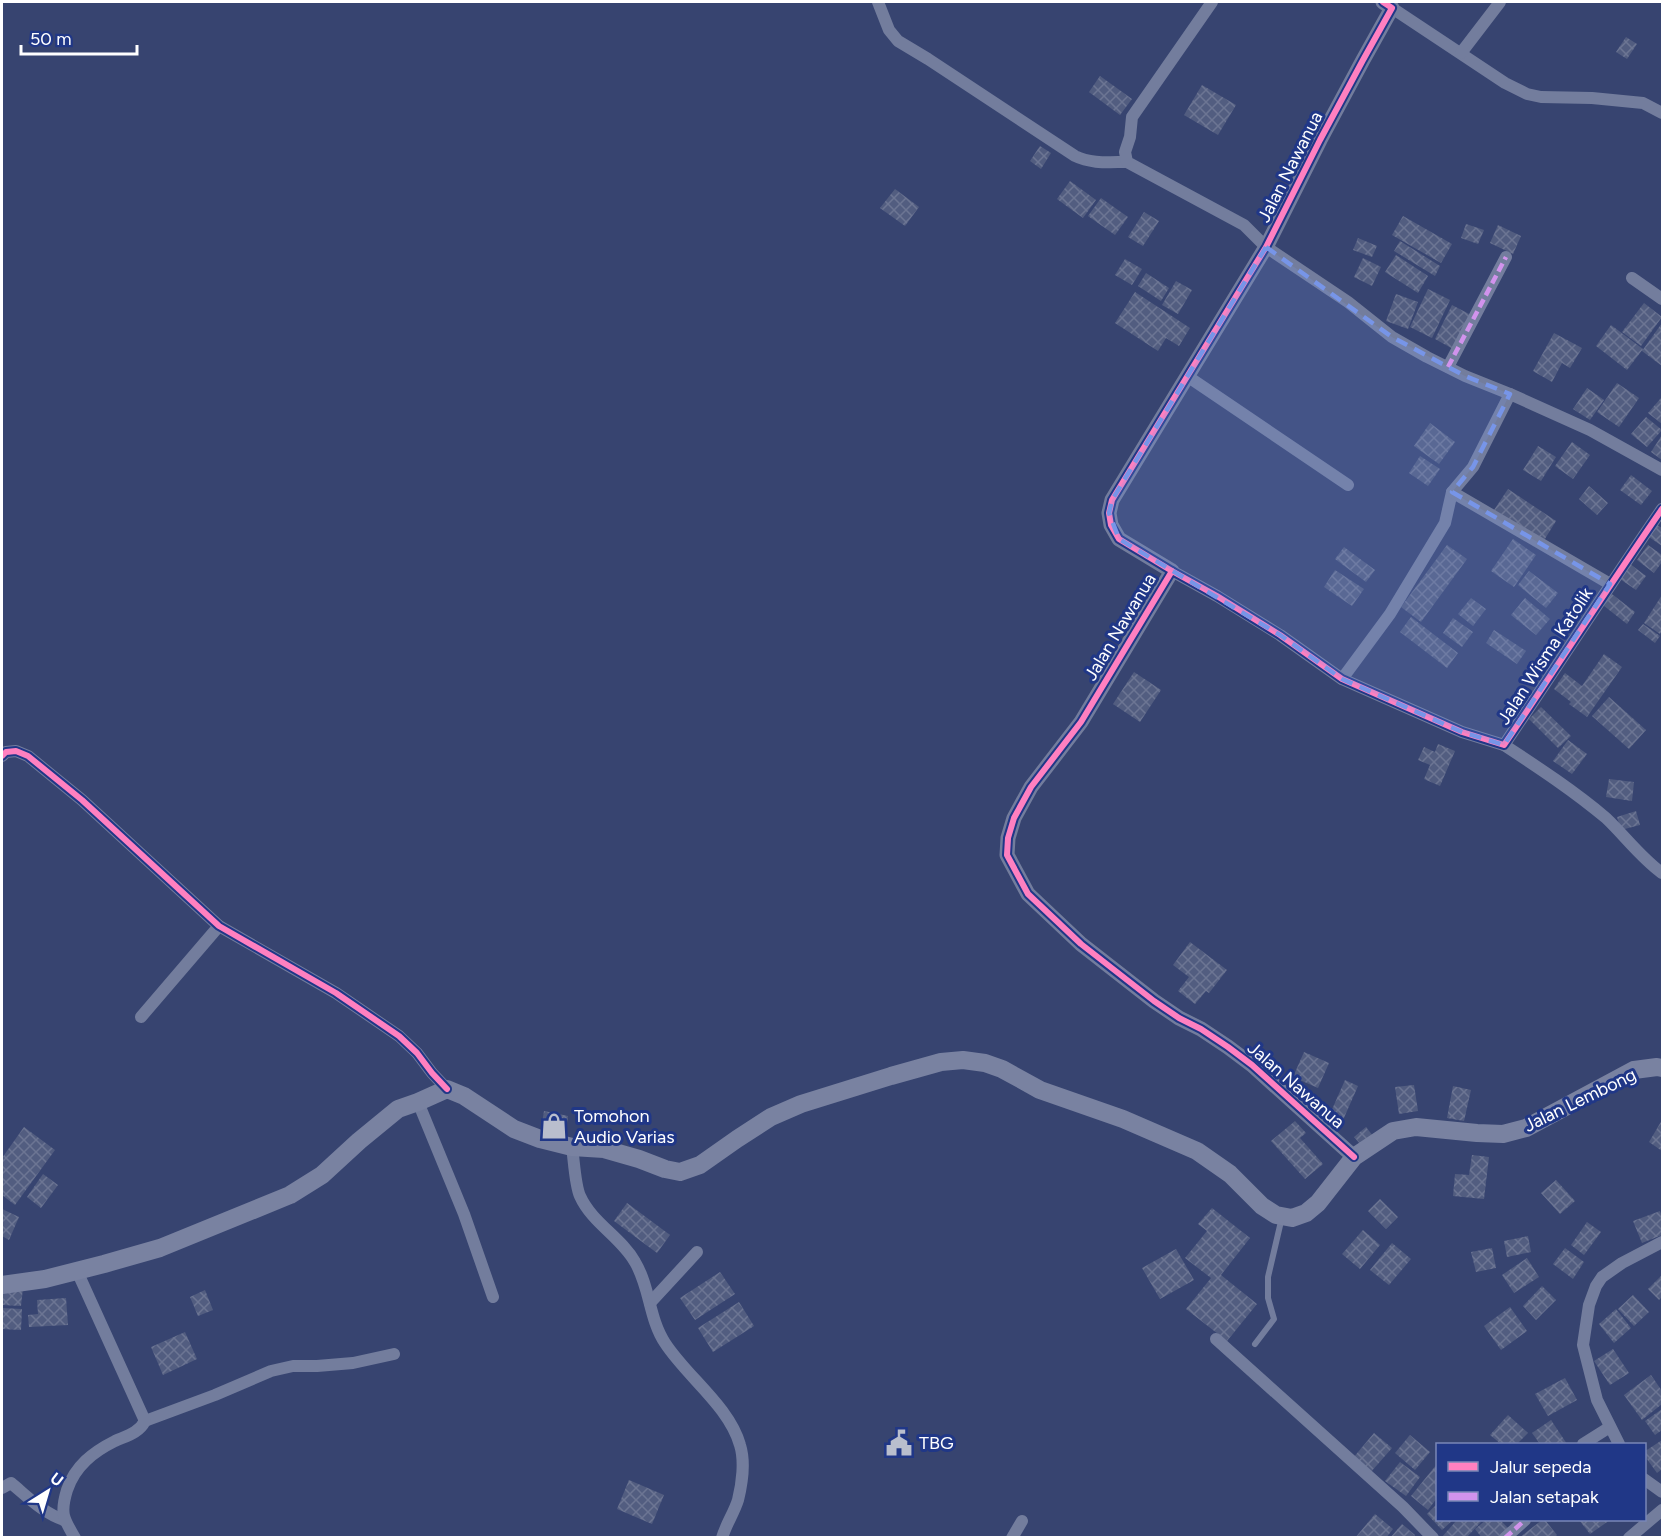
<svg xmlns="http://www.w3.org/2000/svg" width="1664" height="1539" font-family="Figtree,sans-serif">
<defs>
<pattern id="building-cross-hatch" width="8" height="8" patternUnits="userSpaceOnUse" patternTransform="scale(1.5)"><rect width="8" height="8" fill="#525d80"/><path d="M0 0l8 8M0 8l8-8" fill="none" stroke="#6c7593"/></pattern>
</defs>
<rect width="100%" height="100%" fill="#374470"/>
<g fill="url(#building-cross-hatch)">
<polygon points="1626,37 1637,44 1627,59 1616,52"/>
<polygon points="1100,76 1132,99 1120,115 1089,92"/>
<polygon points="1202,85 1236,105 1218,135 1184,115"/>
<polygon points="1040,146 1051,153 1041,169 1030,161"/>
<polygon points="1070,181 1096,200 1083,218 1057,199"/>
<polygon points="895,189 919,207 905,226 880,208"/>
<polygon points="1101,198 1128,217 1115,235 1088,216"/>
<polygon points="1144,212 1159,221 1143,246 1128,237"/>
<polygon points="1403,216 1452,244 1441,263 1392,235"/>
<polygon points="1466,224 1484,230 1478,244 1461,238"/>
<polygon points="1498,225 1521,236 1513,254 1490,243"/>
<polygon points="1358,238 1377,246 1372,257 1353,250"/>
<polygon points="1400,241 1440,266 1435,276 1394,251"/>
<polygon points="1396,255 1428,276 1418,293 1385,272"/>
<polygon points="1363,258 1381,267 1372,286 1354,277"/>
<polygon points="1125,259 1142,269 1132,285 1115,275"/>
<polygon points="1146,273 1169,288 1161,301 1138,286"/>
<polygon points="1176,281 1192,290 1178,314 1162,305"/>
<polygon points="1428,289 1450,300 1432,338 1410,327"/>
<polygon points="1135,292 1190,328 1179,346 1166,338 1158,351 1115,323"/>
<polygon points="1396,294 1418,302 1408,329 1386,321"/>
<polygon points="1644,303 1662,317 1641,346 1622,332"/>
<polygon points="1452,305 1471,315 1453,349 1435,339"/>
<polygon points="1662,323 1662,366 1642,351"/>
<polygon points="1611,325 1643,349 1627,370 1596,346"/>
<polygon points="1554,333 1582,348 1570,368 1562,363 1552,382 1533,371"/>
<polygon points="1617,383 1639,398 1619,427 1597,412"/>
<polygon points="1587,388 1604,400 1590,420 1573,409"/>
<polygon points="1661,398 1662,399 1662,424 1648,413"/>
<polygon points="1646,417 1662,430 1647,447 1631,434"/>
<polygon points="1430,423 1455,442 1439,464 1414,446"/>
<polygon points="1662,435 1662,460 1651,452"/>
<polygon points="1572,442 1590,455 1573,479 1555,466"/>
<polygon points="1538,446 1556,457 1541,481 1523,470"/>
<polygon points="1420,456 1440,469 1428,486 1409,473"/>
<polygon points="1631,475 1652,491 1641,505 1620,490"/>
<polygon points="1589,486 1608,503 1597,515 1579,499"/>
<polygon points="1508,489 1556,521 1543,542 1494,510"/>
<polygon points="1657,525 1662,528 1662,546 1649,537"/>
<polygon points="1513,539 1536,555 1514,587 1491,571"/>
<polygon points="1447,545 1467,559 1421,622 1401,607"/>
<polygon points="1648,545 1662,555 1662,562 1654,573 1637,560"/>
<polygon points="1344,547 1375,570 1366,582 1335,559"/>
<polygon points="1630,564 1646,576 1636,590 1620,579"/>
<polygon points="1335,570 1364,589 1352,606 1324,587"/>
<polygon points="1529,571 1558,593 1546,608 1518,585"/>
<polygon points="1608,591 1635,612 1627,624 1599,602"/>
<polygon points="1662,595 1662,631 1660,634 1644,623"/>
<polygon points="1471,598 1486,609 1473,626 1458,614"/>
<polygon points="1525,598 1550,619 1536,635 1511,615"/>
<polygon points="1411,617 1458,653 1447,668 1400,632"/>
<polygon points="1453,618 1473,632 1462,647 1443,633"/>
<polygon points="1643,624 1660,636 1655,643 1638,630"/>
<polygon points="1494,630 1526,651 1517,664 1486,643"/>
<polygon points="1604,654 1622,667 1587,717 1569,704 1571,702 1554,689 1565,673 1582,686"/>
<polygon points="1134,672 1161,690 1140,722 1113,704"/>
<polygon points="1609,697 1646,730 1629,749 1592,716"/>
<polygon points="1541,707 1571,736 1558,748 1529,719"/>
<polygon points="1568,740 1587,754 1572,774 1553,761"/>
<polygon points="1438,744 1455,751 1440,786 1424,779 1430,765 1418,760 1424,747 1435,752"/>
<polygon points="1609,779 1634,782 1632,801 1606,797"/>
<polygon points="1636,811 1640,825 1621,830 1617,817"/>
<polygon points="1190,942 1227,970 1209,993 1206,991 1195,1004 1178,991 1189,977 1173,965"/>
<polygon points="1304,1052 1329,1063 1318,1088 1293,1077"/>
<polygon points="1345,1080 1358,1086 1343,1120 1330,1114"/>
<polygon points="1414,1085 1418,1111 1399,1114 1395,1087"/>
<polygon points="1453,1086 1471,1090 1464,1121 1447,1118"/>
<polygon points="544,1111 568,1116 564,1142 540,1136"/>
<polygon points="1662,1120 1662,1151 1649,1142"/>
<polygon points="1295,1121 1306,1133 1300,1138 1323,1164 1305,1179 1271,1141"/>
<polygon points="24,1127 55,1150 15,1205 2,1195 2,1158"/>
<polygon points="1366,1127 1373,1136 1361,1145 1354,1137"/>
<polygon points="1472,1155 1489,1157 1484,1199 1453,1196 1455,1174 1469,1175"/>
<polygon points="43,1174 58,1185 41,1208 27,1197"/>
<polygon points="1556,1180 1575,1201 1560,1214 1541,1193"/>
<polygon points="1380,1199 1398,1217 1386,1229 1368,1211"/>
<polygon points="627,1203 670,1235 657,1253 614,1221"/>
<polygon points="1212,1208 1250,1238 1221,1275 1257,1304 1227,1341 1186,1309 1211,1278 1185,1258 1207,1231 1198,1224"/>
<polygon points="2,1209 19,1217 9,1240 2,1236"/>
<polygon points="1660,1211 1662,1217 1662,1235 1642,1243 1633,1221"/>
<polygon points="1587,1222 1601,1232 1584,1255 1571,1245"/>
<polygon points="1363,1230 1380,1245 1360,1269 1342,1254"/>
<polygon points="1528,1236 1531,1252 1507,1257 1504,1241"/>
<polygon points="1392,1243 1411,1259 1389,1285 1370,1270"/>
<polygon points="1492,1248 1496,1268 1476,1272 1471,1252"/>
<polygon points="1565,1248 1584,1262 1573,1279 1553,1264"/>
<polygon points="1176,1249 1194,1280 1160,1299 1142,1268"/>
<polygon points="1527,1258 1539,1277 1514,1293 1502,1275"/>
<polygon points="720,1272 735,1294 695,1320 680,1298"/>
<polygon points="1661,1276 1662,1278 1662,1297 1659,1300 1648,1289"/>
<polygon points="2,1286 23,1288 21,1306 2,1305"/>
<polygon points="1542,1286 1556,1300 1536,1320 1523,1306"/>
<polygon points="205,1290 213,1310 198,1316 190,1297"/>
<polygon points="1633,1295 1649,1312 1634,1326 1618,1309"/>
<polygon points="66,1298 68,1325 29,1327 28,1315 38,1314 37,1300"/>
<polygon points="739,1302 754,1326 713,1352 698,1328"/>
<polygon points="1510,1307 1527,1331 1501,1350 1484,1326"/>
<polygon points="2,1308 22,1309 21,1330 2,1329"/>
<polygon points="1616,1309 1631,1328 1614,1343 1599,1324"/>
<polygon points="185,1332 197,1359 163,1375 151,1347"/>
<polygon points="1613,1349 1629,1373 1610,1385 1594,1361"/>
<polygon points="1651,1375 1662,1391 1662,1404 1642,1420 1624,1395"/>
<polygon points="1565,1378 1577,1400 1548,1416 1535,1394"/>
<polygon points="1662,1409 1662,1430 1655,1435 1645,1421"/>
<polygon points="1508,1415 1528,1433 1517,1444 1501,1444 1490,1435"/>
<polygon points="1551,1420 1567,1444 1540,1444 1532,1433"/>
<polygon points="1374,1433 1392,1448 1370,1473 1353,1458"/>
<polygon points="1410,1435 1430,1452 1415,1470 1395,1453"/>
<polygon points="1662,1440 1662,1469 1657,1473 1644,1455 1644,1452"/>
<polygon points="1400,1462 1420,1477 1406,1496 1385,1481"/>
<polygon points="1437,1464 1437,1498 1428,1510 1411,1496"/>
<polygon points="629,1480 664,1495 652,1524 617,1509"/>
<polygon points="1437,1504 1437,1520 1453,1520 1442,1530 1427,1514"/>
<polygon points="1375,1514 1393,1529 1386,1538 1355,1538"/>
<polygon points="1457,1520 1478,1520 1481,1522 1466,1538 1441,1538"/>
<polygon points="1486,1520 1500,1520 1510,1530 1501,1538 1482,1538 1475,1529"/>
<polygon points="1542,1520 1545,1520 1557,1535 1554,1538 1519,1538"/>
<polygon points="1579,1520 1610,1520 1590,1534"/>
<polygon points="1402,1524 1415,1535 1413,1538 1390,1538"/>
</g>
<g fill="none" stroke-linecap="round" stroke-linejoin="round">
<polyline stroke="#737d9d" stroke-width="6" points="1255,1344 1274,1319 1268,1298 1268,1277 1282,1217"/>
<g stroke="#737d9d" stroke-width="12">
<path d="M878,2L889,30L898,41L928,59L1075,156C1091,164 1109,162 1127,162"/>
<polyline points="1212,2 1132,117 1130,137 1125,152 1127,162 1244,225 1266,247 1348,302 1392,337 1427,357 1465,376 1510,394 1473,467 1452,492 1445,523 1390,614 1342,679"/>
<polyline points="1392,8 1505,83 1527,94 1541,97 1592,98 1643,103 1662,113"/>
<polyline points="1461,53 1500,2"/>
<polyline points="1632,278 1662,299"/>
<polyline points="1448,367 1506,257"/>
<polyline points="1187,376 1348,485"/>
<polyline points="1510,394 1590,430 1662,470"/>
<polyline points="1452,492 1610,584"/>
<path d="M1172,571L1217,596L1280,635L1342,679L1462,732L1504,745C1557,667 1608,587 1662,509"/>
<path d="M1504,745C1539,768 1574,791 1606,818C1625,836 1641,858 1662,873"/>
<polyline points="2,756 6,752 16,751 28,756 82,800 219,926 336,993 399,1036 417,1053 432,1073 447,1089"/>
<polyline points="141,1017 219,926"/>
<polyline points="418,1102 464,1214 493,1297"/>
<path d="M572,1147C574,1160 575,1185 580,1196C592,1223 621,1237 635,1262C650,1287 649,1319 665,1343C687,1377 729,1406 740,1445C745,1461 742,1484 738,1500C734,1513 726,1524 722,1538"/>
<polyline points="650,1303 697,1252"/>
<polyline points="1216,1339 1403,1507 1433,1538"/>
<polyline points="145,1421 215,1395 271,1371 293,1366 317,1366 353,1363 394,1354"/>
<polyline points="1583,1444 1610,1427"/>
<polyline points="1619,1444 1597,1400 1583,1345 1589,1305 1596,1286 1602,1277 1622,1263 1662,1242"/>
<polyline points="1644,1479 1662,1492"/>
<path d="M2,1488L11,1483C28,1497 43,1513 64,1520"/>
<path d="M75,1538C63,1518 60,1513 67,1490C75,1466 93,1452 115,1441C126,1436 139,1433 145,1421L77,1271"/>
<polyline points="1012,1538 1022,1521"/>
<polyline points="1505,1538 1525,1520"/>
<polyline points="1629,1538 1662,1510"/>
</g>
<polyline stroke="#737d9d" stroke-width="15" points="1354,1157 1252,1065 1228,1047 1201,1029 1179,1018 1154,1001 1081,944 1028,894 1007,855 1008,838 1014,818 1031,787 1081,722 1172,571 1119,539 1111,525 1109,513 1112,500 1266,247 1320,140 1363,60 1392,8 1383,2"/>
<polyline stroke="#7982a1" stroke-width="18" points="2,1285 45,1279 104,1264 160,1248 290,1195 322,1175 359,1141 398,1109 418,1102 447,1089 464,1096 514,1129 540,1139 572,1147 604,1149 639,1159 665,1169 680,1172 700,1165 737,1139 771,1117 801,1104 891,1076 941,1062 963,1060 985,1063 1002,1069 1040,1090 1123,1119 1197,1151 1230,1174 1262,1206 1276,1215 1292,1218 1306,1213 1318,1203 1354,1157 1393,1131 1416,1127 1477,1133 1503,1134 1526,1128 1634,1070 1657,1067 1662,1068"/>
<g stroke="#d193ec" stroke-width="4.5" stroke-dasharray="9 4.5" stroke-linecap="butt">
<polyline points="1448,367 1506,257"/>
<polyline points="1505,1538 1525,1520"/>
</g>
<g stroke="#203787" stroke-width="10">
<g id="cycleway">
<path d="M1172,571L1217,596L1280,635L1342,679L1462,732L1504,745C1557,667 1608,587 1662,509"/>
<polyline points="2,756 6,752 16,751 28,756 82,800 219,926 336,993 399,1036 417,1053 432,1073 447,1089"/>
<polyline points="1354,1157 1252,1065 1228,1047 1201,1029 1179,1018 1154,1001 1081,944 1028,894 1007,855 1008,838 1014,818 1031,787 1081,722 1172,571 1119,539 1111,525 1109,513 1112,500 1266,247 1320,140 1363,60 1392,8 1383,2"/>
</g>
</g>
<use href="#cycleway" stroke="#ff80c0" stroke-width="6"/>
</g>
<path fill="#7795e8" fill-opacity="0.2" stroke="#7795e8" stroke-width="4.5" stroke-dasharray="12 8" stroke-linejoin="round" d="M1266,247L1392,337L1465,376L1510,394L1473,467L1452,492L1610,584L1504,745L1462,732L1342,679L1280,635L1119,539L1109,513L1112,500Z"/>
<defs>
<g id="shop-bare" transform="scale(2.07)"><path d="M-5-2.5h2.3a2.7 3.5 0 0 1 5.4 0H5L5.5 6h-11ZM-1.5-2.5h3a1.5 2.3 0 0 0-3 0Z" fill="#b9becd" stroke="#203787" stroke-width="2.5" paint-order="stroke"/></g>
<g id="civic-bare" transform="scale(2.07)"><path d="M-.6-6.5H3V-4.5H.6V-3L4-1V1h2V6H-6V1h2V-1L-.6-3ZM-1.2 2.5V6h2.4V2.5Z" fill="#b9becd" stroke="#203787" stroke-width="2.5" paint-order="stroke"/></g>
</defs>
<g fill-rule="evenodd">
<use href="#shop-bare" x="554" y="1126"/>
<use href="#civic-bare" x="899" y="1443"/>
</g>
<g text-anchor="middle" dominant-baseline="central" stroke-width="6" stroke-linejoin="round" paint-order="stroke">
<g font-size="18" fill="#fff" stroke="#203787">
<text transform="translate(1290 167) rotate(-63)">Jalan Nawanua</text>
<text transform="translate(1120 627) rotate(-59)">Jalan Nawanua</text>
<text transform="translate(1545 656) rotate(-57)">Jalan Wisma Katolik</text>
<text transform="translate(1296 1085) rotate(41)">Jalan Nawanua</text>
<text transform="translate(1580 1100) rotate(-26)">Jalan Lembong</text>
</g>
<g font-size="18" fill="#fff" stroke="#203787" text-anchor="start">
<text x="574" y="1116">Tomohon<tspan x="574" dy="21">Audio Varias</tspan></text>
<text x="919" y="1443">TBG</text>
</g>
</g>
<rect width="1664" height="1539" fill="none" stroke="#ffffff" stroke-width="6"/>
<rect x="1436" y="1443" width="210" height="78" fill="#203787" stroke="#7987b7" stroke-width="1.5"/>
<rect x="1448" y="1462" width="30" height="9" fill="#ff80c0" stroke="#7987b7" stroke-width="1.5"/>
<text x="1490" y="1473" font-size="18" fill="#ffffff">Jalur sepeda</text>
<rect x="1448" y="1492" width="30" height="9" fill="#d193ec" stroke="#7987b7" stroke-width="1.5"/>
<text x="1490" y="1503" font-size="18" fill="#ffffff">Jalan setapak</text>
<g transform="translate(48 1491) rotate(37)" stroke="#203787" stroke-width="4.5" paint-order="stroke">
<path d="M0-4.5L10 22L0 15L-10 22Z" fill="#ffffff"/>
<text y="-9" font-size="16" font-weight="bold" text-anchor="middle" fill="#ffffff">U</text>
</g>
<path d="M21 45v9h116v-9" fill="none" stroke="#ffffff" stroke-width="3"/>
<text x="30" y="45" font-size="18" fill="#ffffff" stroke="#203787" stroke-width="4.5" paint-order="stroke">50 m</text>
</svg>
